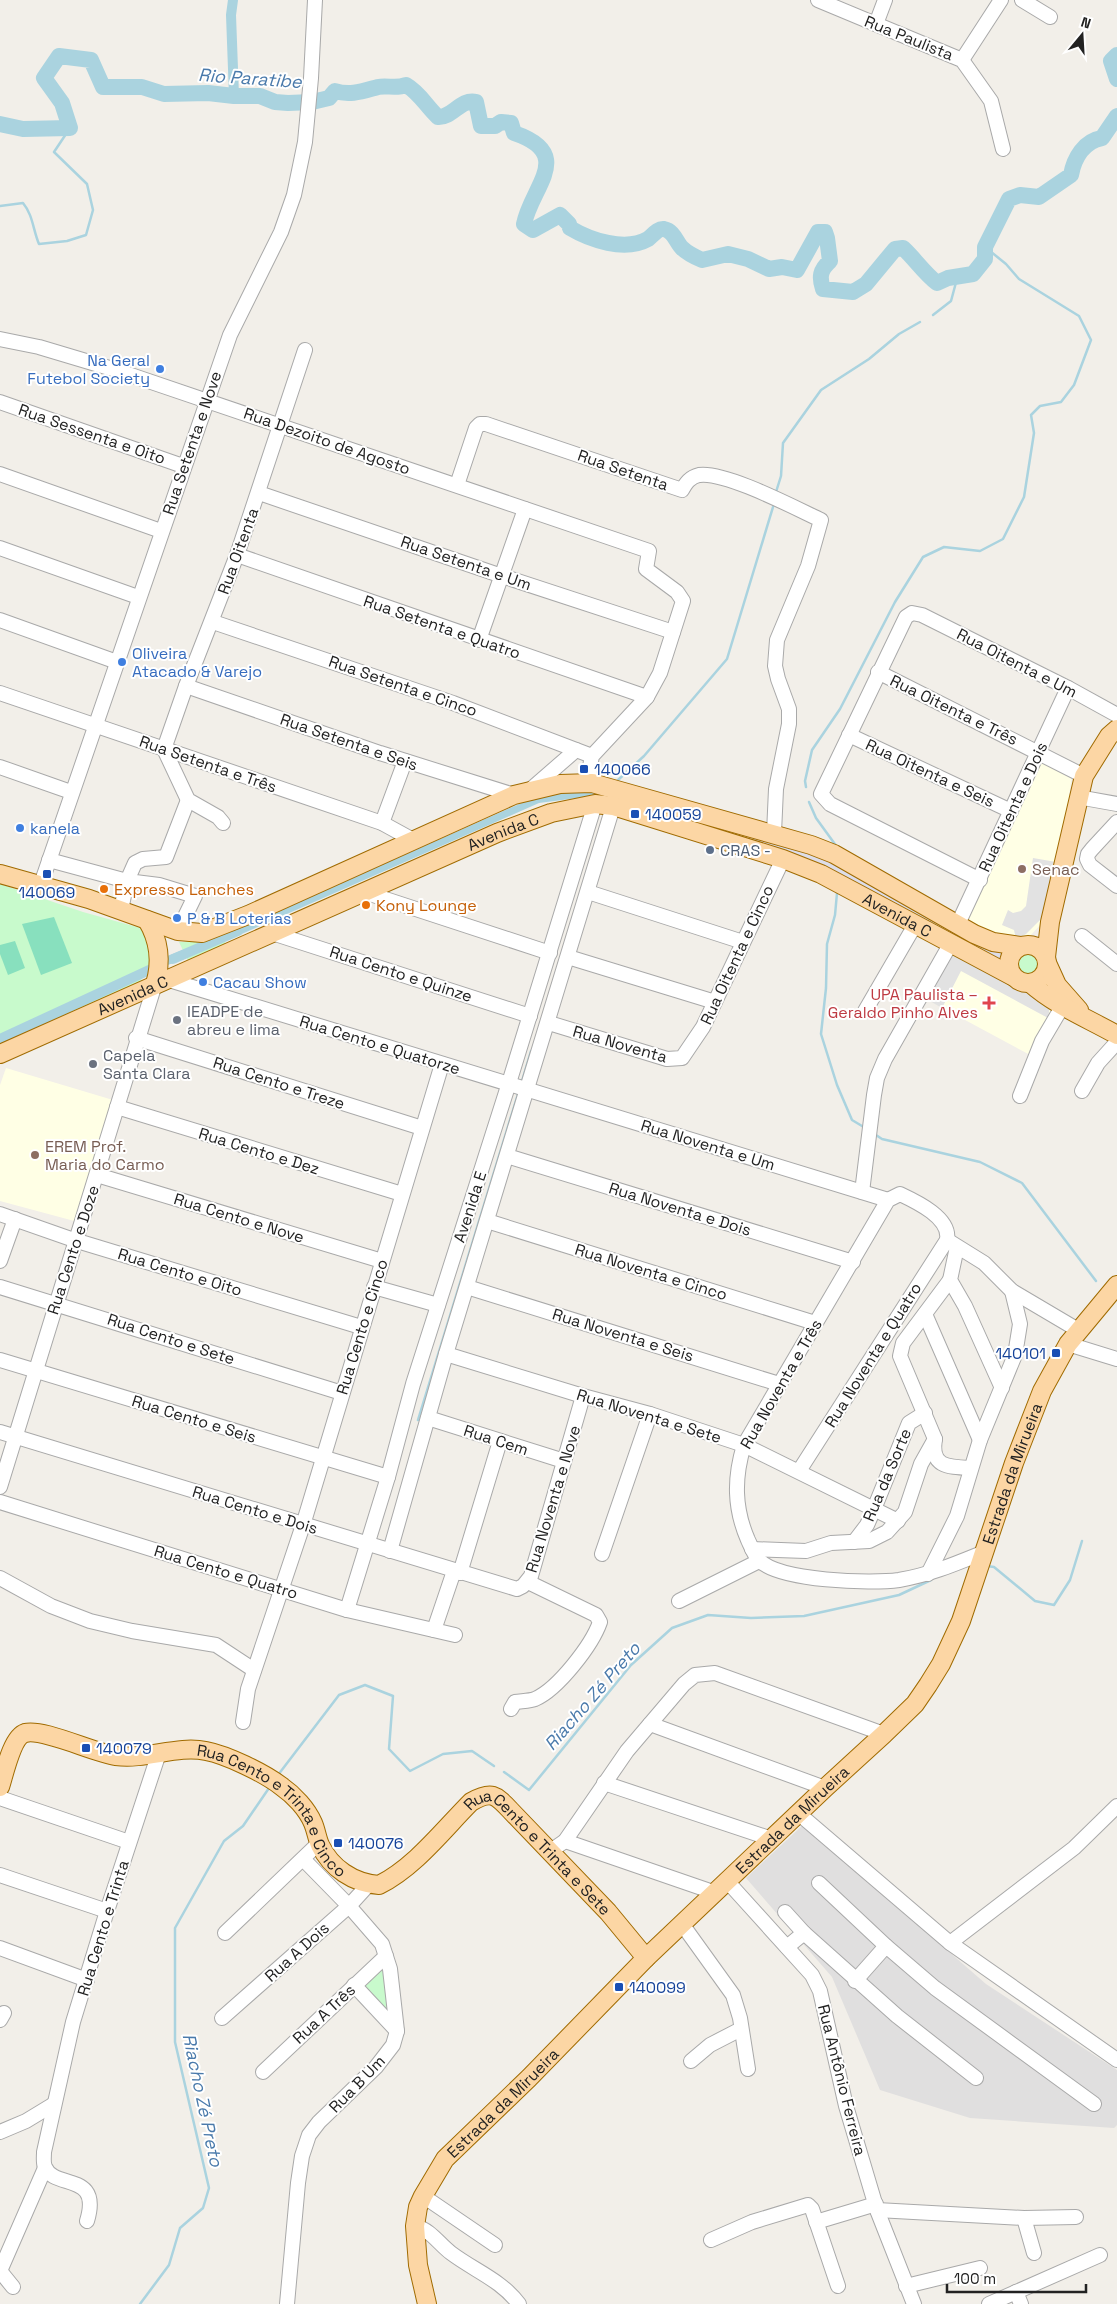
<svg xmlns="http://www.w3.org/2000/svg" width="1117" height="2304" font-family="'Space Grotesk',sans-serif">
<rect width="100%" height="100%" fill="#f2efe9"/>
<polygon fill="#e0dfdf" points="803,1825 986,1984 1117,2070 1117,2125 1114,2128 970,2118 880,2090 832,1977 746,1878"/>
<g fill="#ffffe5">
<polygon points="1040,761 1072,775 1063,838 1042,923 1029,937 1020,942 963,924"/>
<polygon points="953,950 1056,1010 1032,1056 926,999"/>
<polygon points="6,1068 113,1100 78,1222 0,1201 0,1085"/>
</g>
<g fill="#c8facc">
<polygon points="0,884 83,912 144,929 151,938 150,967 139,983 0,1047"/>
<polygon points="221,934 227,946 189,963 179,942 192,942"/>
<circle cx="1027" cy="963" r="14"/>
<polygon points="386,1965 394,2020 358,1986"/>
</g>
<g fill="#88e0be">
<polygon points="54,917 72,963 41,975 22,924"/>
<polygon points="15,941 25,968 8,975 0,954 0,945"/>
</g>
<g fill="#e2e2e2">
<polygon points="1033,858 1056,862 1042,918 1026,934 1016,939 1014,930 1002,925 1008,910 1013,913 1021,911 1026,906"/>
<polygon points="953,950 1050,1006 1048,1018 961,971 942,1008 926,999"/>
</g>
<polygon fill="#dddde8" points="755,833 809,850 1008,953 1005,962 1007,968 752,842"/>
<g fill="#aad3df">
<polygon points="570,792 594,792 608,795 606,799 585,797 539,803 228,940 224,930 350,879 535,797"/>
<polygon points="183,950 187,958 165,966 162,958"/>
</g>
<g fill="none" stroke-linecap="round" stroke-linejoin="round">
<g stroke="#aad3df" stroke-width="2.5">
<path d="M0,206L23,203C33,215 33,230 39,244L67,241L86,235L93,210L87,184L54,152L70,128"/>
<polyline points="933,315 951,301 958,275"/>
<polyline points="776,492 781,476 783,443 821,390 869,359 899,334 920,322"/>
<polyline points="618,780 644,756 727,659 773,507"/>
<polyline points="806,787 805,781 812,750 840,709 895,602 923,557 944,547 980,551 1003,539 1024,497 1034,433 1031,415 1040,406 1061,402 1074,385 1091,340 1079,316 1019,279 1006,264 985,247"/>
<polyline points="809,802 816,818 837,847"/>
<polyline points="837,893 835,915 827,944 826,988 821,1034 837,1085 852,1120 862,1126"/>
<polyline points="522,1081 531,1051"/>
<polyline points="876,1135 882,1139 980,1162 1022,1183 1096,1281"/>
<polyline points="418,1420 518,1094"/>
<polyline points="987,1566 994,1567 1035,1601 1054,1605 1070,1580 1082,1541"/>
<polyline points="504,1772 529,1790 631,1665 672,1628 708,1615 751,1618 804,1616 899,1595 931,1580"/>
<polyline points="278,1775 339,1695 365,1685 393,1696 389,1749 410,1771 443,1754 472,1751 494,1766"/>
<polyline points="140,2304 169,2265 180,2228 203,2208 209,2188 175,2042 175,1928 224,1841 243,1826 269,1788"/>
</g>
<g stroke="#aad3df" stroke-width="10">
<polyline points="233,0 231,15 234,96"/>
<polyline points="173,959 238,931"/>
<polyline points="0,1039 160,965"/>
</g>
<g stroke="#aad3df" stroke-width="16">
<polyline points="1117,55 1111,61 1117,79"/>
<path d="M0,124L23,129L70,128L62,103L44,78L59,56L91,60L103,87H142L164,94L208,93L234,96H260L275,102L288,103L312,102L329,98L335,91C350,96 363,91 378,87C387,85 396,89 406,85C420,93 426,106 438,117C452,118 461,98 476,102L481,126H495L501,122L511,123L514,133C576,154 531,187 524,224L533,230L560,215L569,224L570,228C590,240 625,252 648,239C652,236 658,228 664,229C674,231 676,242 682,248C688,254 695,257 702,260L728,254L748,259L769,269L782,267L797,270L818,232H825L827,238L830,261C820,270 819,277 823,289L853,292L866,284L895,249L903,248C915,259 924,273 937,283L948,278L973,274L985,259V247L1009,199L1020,195L1039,197L1071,175C1074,158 1084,141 1102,138L1117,116"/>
</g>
<g stroke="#a9a9a9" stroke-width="16">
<g id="minor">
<polyline points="818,0 962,60 991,101 1003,149"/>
<polyline points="1022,0 1050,17"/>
<polyline points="876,24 885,0"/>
<polyline points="962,60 1001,0"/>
<polyline points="0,339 39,347 116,370 649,551 646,569 677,592 683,601 660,673 647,697 592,756 589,772 592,783"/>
<polyline points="0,402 183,466"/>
<polyline points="0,474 161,531"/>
<path d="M457,485L476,428L480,424H486L682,490C686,483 690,477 699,475C725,471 795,508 821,520L808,566L777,640L775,666L778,679L789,709V724L776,789L774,833"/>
<polyline points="259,493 502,576 673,632"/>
<polyline points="0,548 138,597"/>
<polyline points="237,555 647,697"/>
<polyline points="0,620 117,662"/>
<polyline points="213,622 453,703 592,756"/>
<polyline points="479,640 525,509"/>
<polyline points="878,672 1084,776"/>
<polyline points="186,686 380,753 514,795"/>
<polyline points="0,693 382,823 413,840"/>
<polyline points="849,735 1011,811"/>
<polyline points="0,767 71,792"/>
<polyline points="530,790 576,750"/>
<polyline points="1078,797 1117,804"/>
<polyline points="1117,822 1092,849 1088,854 1087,859 1090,865 1117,886"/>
<polyline points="223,823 218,817 188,800 164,749 186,686 237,555 305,350"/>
<polyline points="382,823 405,761"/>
<polyline points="49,860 127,881 159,885 195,896 178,931"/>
<polyline points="980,880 830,804 821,794 906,617 912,613 922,615 1068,688 1117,715"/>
<polyline points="41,884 230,335 281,232 294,195 305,142 311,78 315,0"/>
<polyline points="588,892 743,942"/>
<polyline points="367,893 550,953"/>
<polyline points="121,910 127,881 135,863 143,859 166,857 188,800"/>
<polyline points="957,926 1068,688"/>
<polyline points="272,933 530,1016"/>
<polyline points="1082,936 1117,964"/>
<polyline points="568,957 715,1002"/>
<polyline points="166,979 888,1200"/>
<polyline points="865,1011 915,925"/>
<polyline points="549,1023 667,1059 682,1058 703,1027 783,859"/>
<polyline points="136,1038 422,1128"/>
<polyline points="1082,1091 1098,1063 1117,1042"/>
<polyline points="1020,1096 1042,1041 1062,1007"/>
<polyline points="117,1107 402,1194"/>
<polyline points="507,1156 853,1262"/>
<polyline points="97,1175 382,1261"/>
<polyline points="862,1192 874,1095 877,1078 885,1059 951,943"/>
<polyline points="0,1214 74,1240 361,1327"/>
<polyline points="487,1221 815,1323"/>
<polyline points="947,1240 984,1263 1012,1291 1078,1330"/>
<polyline points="957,1247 950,1280 965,1306 1002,1388"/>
<polyline points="0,1261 15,1219"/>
<path d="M950,1280L903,1343L900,1356L935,1439C930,1467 948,1467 971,1468"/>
<polyline points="0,1287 342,1393"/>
<polyline points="374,1287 438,1305"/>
<polyline points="467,1287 779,1384"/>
<polyline points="925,1314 980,1440"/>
<polyline points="1068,1344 1117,1359"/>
<polyline points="446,1354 583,1396 650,1414 744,1445 898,1521"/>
<polyline points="0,1360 388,1477"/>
<polyline points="428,1418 564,1461"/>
<polyline points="0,1432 517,1589 523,1586 531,1576 583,1396"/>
<path d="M799,1471L947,1240C951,1218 917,1202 900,1194L888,1200L744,1445C734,1478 734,1508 748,1540C751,1546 754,1555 759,1560C779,1581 871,1584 899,1580C929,1575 955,1564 982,1553"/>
<polyline points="0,1487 155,984"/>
<polyline points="0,1502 347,1610 455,1635"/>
<polyline points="854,1542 867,1525 874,1509 909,1423 925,1413"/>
<polyline points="752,1549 806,1551 831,1543 869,1541 887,1532 905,1512 921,1464 935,1439"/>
<polyline points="390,1551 446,1354 616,797"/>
<polyline points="602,1554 650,1414"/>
<polyline points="460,1573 500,1441"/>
<polyline points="928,1574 957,1516 980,1440 1015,1355 1020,1324 1012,1291"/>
<polyline points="0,1578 51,1606 90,1621 132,1631 216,1645 254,1670"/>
<polyline points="679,1601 759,1561"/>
<polyline points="347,1610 388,1477 413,1384 509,1083 595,804"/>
<polyline points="434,1630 454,1571"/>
<path d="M511,1709L515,1702C521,1701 530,1701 535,1699C558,1689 592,1645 600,1622L596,1615L528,1582"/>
<polyline points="243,1722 248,1689 303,1525 442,1064"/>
<polyline points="650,1724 825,1788"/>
<polyline points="604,1783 772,1839"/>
<polyline points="0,1798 129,1842"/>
<polyline points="798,1813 950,1943 1117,2060"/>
<polyline points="565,1841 716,1893"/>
<polyline points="549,1852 565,1841 627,1751 684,1684 695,1675 715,1673 884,1734"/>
<polyline points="0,1875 107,1911"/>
<polyline points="727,1881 812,1975 820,1991 846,2106 877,2210 914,2304"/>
<polyline points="819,1883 886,1946"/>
<polyline points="785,1912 804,1933"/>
<polyline points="682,1924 733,1995 740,2018 748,2069"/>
<polyline points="225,1933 319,1843"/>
<polyline points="950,1943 1074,1848 1117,1806"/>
<polyline points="787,1947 804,1933 897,2016 976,2078"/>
<polyline points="0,1948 87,1980"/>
<polyline points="855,1981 886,1946 935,1988 1094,2104"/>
<polyline points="354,1985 397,2031"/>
<polyline points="222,2018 349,1906 369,1884"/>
<polyline points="0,2020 4,2013"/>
<polyline points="691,2061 710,2045 741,2029"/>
<polyline points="263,2072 386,1956"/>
<polyline points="0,2132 26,2121 54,2104"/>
<polyline points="423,2196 495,2245"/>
<polyline points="877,2210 1024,2218 1076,2217"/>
<polyline points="1024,2218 1034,2253"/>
<path d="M87,2221C102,2171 54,2190 45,2167C43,2163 44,2157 44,2152L73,2022L107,1911L159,1753"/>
<polyline points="816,2222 876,2204"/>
<path d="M415,2226C431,2230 438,2243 451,2253C475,2271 501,2280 519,2304"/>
<polyline points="711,2240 752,2222 808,2205 812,2209 838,2286"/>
<polyline points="0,2271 45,2168"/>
<polyline points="0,2271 13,2287"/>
<polyline points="906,2286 980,2268"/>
<polyline points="1016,2292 1021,2304"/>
<polyline points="287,2304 298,2183 302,2156 309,2135 319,2122 376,2067 393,2045 397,2031 390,1969 382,1944 349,1906 304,1860"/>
<polyline points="989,2304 1100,2255"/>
</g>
</g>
<g stroke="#a06b00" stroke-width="20">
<g id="major">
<polyline points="0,874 89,899 178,931 202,933 248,915 514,795 560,784 592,783 811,845 834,854 974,934 993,942 1020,946"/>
<path d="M147,920C159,940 162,961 155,984"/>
<circle cx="1028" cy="964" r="19"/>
<polyline points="1046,957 1050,922 1084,776 1109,736 1117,729"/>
<polyline points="1047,963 1057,985 1079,1010"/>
<path d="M1030,983C1056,1006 1087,1018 1117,1035"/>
<path id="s1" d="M0,1054L497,833L551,813L595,804L613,806L783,859L821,874L1012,976"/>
<path id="s2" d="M0,1787C4,1775 12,1737 25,1733C43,1728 94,1753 116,1756C146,1760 177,1745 206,1751C227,1755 264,1773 281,1786C294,1795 307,1809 313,1823C316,1830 317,1838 320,1845C331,1868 353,1883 379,1885C415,1867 443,1830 471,1802C492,1790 496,1795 511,1811L608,1912L646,1958"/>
<path id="s3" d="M427,2304L418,2265L415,2226L418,2207L423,2196L445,2159L529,2078L646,1958L825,1788L884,1734L915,1704L928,1685L941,1664L961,1621L1014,1463L1042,1391L1068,1344L1117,1285"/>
</g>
</g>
<use href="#minor" stroke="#fff" stroke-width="14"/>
<use href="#major" stroke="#fcd6a4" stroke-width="18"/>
</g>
<g fill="#3f7fe0" stroke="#fff" stroke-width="2">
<circle cx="160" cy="369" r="5"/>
<circle cx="122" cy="662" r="5"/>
<circle cx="20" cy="828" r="5"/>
<circle cx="177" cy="918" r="5"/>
<circle cx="203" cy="982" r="5"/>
</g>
<g fill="#1a4fb4" stroke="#fff" stroke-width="2">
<rect x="579" y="764" width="10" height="10" rx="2.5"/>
<rect x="630" y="809" width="10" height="10" rx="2.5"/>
<rect x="42" y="869" width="10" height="10" rx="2.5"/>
<rect x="1051" y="1348" width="10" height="10" rx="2.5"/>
<rect x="81" y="1743" width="10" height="10" rx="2.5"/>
<rect x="333" y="1838" width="10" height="10" rx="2.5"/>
<rect x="614" y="1982" width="10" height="10" rx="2.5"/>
</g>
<circle fill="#5c6f8a" stroke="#fff" stroke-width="2" cx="710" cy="850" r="5"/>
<g fill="#8d6e63" stroke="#fff" stroke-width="2">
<circle cx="1022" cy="869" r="5"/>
<circle cx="35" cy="1155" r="5"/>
</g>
<g fill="#e8710a" stroke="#fff" stroke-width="2">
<circle cx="104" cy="889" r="5"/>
<circle cx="366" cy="905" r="5"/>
</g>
<path fill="#e0444e" stroke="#fff" stroke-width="2" d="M986.5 995.5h5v5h5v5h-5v5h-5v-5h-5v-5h5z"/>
<g fill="#6b7280" stroke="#fff" stroke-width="2">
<circle cx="177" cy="1020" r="5"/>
<circle cx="93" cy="1064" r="5"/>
</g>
<g text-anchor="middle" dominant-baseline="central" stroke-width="4" stroke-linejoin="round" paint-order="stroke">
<g font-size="16" fill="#222" stroke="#fff">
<text transform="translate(909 38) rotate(22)">Rua Paulista</text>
<text transform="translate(92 434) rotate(19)">Rua Sessenta e Oito</text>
<text transform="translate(327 441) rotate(19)">Rua Dezoito de Agosto</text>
<text transform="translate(192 443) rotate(-71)">Rua Setenta e Nove</text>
<text transform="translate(623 470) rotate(19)">Rua Setenta</text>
<text transform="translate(238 551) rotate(-70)">Rua Oitenta</text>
<text transform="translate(466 563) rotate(19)">Rua Setenta e Um</text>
<text transform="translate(442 627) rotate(19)">Rua Setenta e Quatro</text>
<text transform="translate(1017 663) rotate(27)">Rua Oitenta e Um</text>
<text transform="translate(403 686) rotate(19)">Rua Setenta e Cinco</text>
<text transform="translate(954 710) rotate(26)">Rua Oitenta e Três</text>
<text transform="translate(349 742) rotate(19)">Rua Setenta e Seis</text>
<text transform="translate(208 764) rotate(19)">Rua Setenta e Três</text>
<text transform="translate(930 773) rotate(25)">Rua Oitenta e Seis</text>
<text transform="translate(1013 807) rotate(-65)">Rua Oitenta e Dois</text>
<text stroke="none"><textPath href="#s1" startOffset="550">Avenida C</textPath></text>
<text stroke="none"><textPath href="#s1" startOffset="970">Avenida C</textPath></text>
<text transform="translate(737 955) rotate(-65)">Rua Oitenta e Cinco</text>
<text transform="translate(401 974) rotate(18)">Rua Cento e Quinze</text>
<text stroke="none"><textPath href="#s1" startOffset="145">Avenida C</textPath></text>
<text transform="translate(620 1044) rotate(16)">Rua Noventa</text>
<text transform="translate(380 1045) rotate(17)">Rua Cento e Quatorze</text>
<text transform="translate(279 1083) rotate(18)">Rua Cento e Treze</text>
<text transform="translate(708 1145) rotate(17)">Rua Noventa e Um</text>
<text transform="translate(259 1151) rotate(17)">Rua Cento e Dez</text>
<text transform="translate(470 1207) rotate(-72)">Avenida E</text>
<text transform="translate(680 1209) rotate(17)">Rua Noventa e Dois</text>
<text transform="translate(239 1218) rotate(17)">Rua Cento e Nove</text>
<text transform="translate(73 1250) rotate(-72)">Rua Cento e Doze</text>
<text transform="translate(180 1272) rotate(17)">Rua Cento e Oito</text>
<text transform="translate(651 1272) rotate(17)">Rua Noventa e Cinco</text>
<text transform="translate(362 1327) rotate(-73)">Rua Cento e Cinco</text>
<text transform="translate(623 1335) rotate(17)">Rua Noventa e Seis</text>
<text transform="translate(171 1339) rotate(18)">Rua Cento e Sete</text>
<text transform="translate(873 1355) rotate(-58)">Rua Noventa e Quatro</text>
<text transform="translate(781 1384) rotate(-60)">Rua Noventa e Três</text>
<text transform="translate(649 1416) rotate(17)">Rua Noventa e Sete</text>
<text transform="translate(194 1419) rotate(17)">Rua Cento e Seis</text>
<text transform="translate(496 1440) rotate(18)">Rua Cem</text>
<text stroke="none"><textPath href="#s3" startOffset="1059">Estrada da Mirueira</textPath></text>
<text transform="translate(887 1475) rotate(-67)">Rua da Sorte</text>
<text transform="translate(553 1499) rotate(-73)">Rua Noventa e Nove</text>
<text transform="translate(255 1510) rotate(17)">Rua Cento e Dois</text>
<text transform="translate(226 1572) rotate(17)">Rua Cento e Quatro</text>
<text stroke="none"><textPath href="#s2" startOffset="338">Rua Cento e Trinta e Cinco</textPath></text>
<text stroke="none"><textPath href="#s3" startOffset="639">Estrada da Mirueira</textPath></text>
<text stroke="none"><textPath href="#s2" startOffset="691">Rua Cento e Trinta e Sete</textPath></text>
<text transform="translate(103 1928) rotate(-73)">Rua Cento e Trinta</text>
<text transform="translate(297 1952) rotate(-42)">Rua A Dois</text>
<text transform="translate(324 2014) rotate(-43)">Rua A Três</text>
<text transform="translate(842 2080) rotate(76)">Rua Antônio Ferreira</text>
<text transform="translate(357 2084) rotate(-46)">Rua B Um</text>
<text stroke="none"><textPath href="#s3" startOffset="234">Estrada da Mirueira</textPath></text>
</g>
<g font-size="16" fill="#366cbe" stroke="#fff" text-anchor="start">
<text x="150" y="360" text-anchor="end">Na Geral<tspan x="150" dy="18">Futebol Society</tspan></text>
<text x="132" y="653">Oliveira<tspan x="132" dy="18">Atacado &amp; Varejo</tspan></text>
<text x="30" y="828">kanela</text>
<text x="187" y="918">P &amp; B Loterias</text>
<text x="213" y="982">Cacau Show</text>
</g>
<g font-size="16" fill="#164399" stroke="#fff" text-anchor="start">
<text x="594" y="769">140066</text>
<text x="645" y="814">140059</text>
<text x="47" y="892" text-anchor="middle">140069</text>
<text x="1046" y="1353" text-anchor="end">140101</text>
<text x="96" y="1748">140079</text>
<text x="348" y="1843">140076</text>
<text x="629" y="1987">140099</text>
</g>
<g font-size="16" fill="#4e5e75" stroke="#fff" text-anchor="start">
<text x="720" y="850">CRAS -</text>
</g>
<g font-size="16" fill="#785e54" stroke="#fff" text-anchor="start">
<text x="1032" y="869">Senac</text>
<text x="45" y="1146">EREM Prof.<tspan x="45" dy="18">Maria do Carmo</tspan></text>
</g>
<g font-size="16" fill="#c56008" stroke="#fff" text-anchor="start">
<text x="114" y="889">Expresso Lanches</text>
<text x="376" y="905">Kony Lounge</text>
</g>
<g font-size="16" fill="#be3a42" stroke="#fff" text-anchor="end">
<text x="978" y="994">UPA Paulista –<tspan x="978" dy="18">Geraldo Pinho Alves</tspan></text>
</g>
<g font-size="16" fill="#5b616d" stroke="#fff" text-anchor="start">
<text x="187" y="1011">IEADPE de<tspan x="187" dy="18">abreu e lima</tspan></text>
<text x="103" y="1055">Capela<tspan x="103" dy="18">Santa Clara</tspan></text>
</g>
<g font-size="18" font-style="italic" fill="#4a7aab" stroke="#fff">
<text transform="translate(250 78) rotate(4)">Rio Paratibe</text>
<text transform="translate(592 1696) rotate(-49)">Riacho Zé Preto</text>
<text transform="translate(203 2100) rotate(78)">Riacho Zé Preto</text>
</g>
</g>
<g transform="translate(1082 35) rotate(18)" stroke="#ffffff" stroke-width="4" paint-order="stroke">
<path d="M0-4L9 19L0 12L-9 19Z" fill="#222222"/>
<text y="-8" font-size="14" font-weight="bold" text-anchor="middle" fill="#222222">N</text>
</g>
<path d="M947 2284v8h139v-8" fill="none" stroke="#222222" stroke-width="2.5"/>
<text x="954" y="2284" font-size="15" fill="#222222" stroke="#ffffff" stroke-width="4" paint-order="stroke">100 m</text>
</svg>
